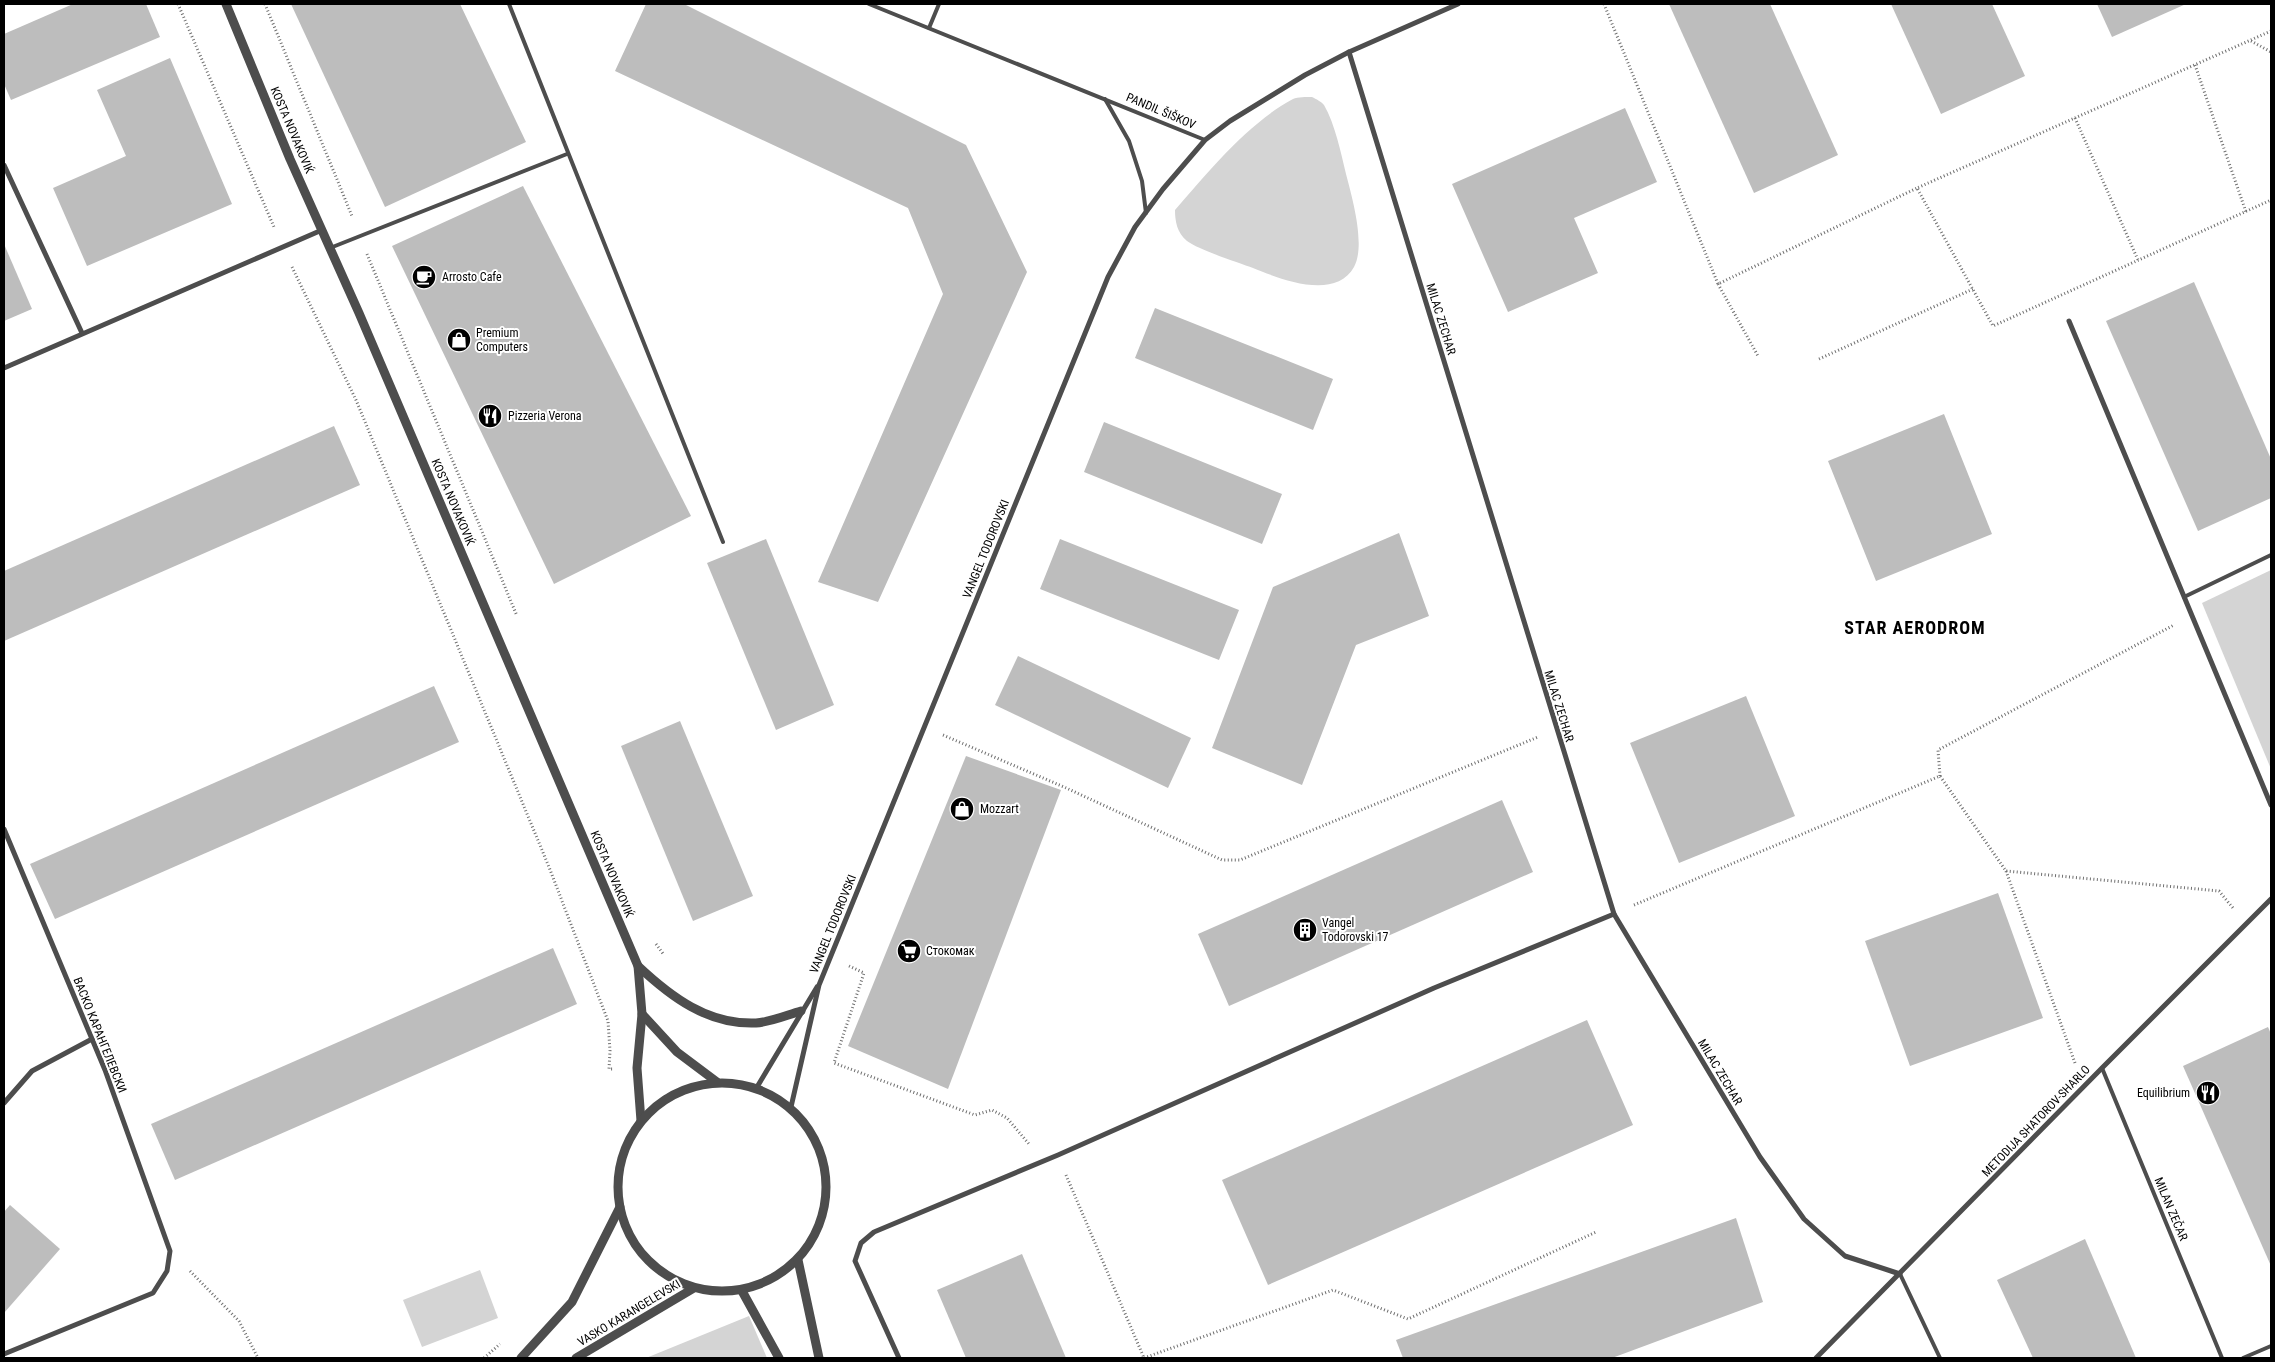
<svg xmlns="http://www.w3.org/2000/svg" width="2275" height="1362" font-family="'Roboto Condensed',sans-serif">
<rect width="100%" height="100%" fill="#fff"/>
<g fill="#d4d4d4">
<path d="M1312,97C1316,99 1322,102 1324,105C1335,124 1341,153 1346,174C1352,197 1366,245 1354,267C1335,301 1280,279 1253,268C1239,263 1197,249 1187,241C1177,233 1175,221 1175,210C1208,172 1248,123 1293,99C1298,97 1306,97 1312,97Z"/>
<polygon points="2271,570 2271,769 2202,603"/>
<polygon points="480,1270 498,1318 422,1347 403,1300"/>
<polygon points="749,1316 767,1358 646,1358"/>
</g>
<g fill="#bdbdbd">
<polygon points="73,4 146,4 160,37 11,100 4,84 4,34"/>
<polygon points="291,4 460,4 526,142 385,207"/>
<polygon points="646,4 684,4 966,145 1027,272 878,602 818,582 943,294 908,208 615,71"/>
<polygon points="1669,4 1770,4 1838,155 1754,193"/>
<polygon points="1891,4 1992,4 2025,76 1941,114"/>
<polygon points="2097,4 2186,4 2112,37"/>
<polygon points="170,58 232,204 87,266 53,188 126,156 97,90"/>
<polygon points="1625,108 1657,182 1574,218 1598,273 1508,312 1452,184"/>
<polygon points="523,186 691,516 554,584 392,246"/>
<polygon points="4,244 32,309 4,321"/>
<polygon points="2194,282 2271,459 2271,498 2198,531 2106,321"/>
<polygon points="1155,308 1333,379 1313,430 1135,358"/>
<polygon points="1944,414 1992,534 1876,581 1828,461"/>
<polygon points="1104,422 1282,494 1262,544 1084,472"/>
<polygon points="334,426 360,485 4,641 4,571"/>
<polygon points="1399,533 1429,616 1356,645 1302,785 1212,748 1273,587"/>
<polygon points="766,539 834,705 776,730 707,563"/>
<polygon points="1060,539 1239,610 1219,660 1040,589"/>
<polygon points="1018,656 1191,738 1168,788 995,705"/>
<polygon points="434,686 459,742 55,919 30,864"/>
<polygon points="1746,696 1795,816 1679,863 1630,743"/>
<polygon points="680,721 753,896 693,921 621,746"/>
<polygon points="966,756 1061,790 948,1089 848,1046"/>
<polygon points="1502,800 1533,872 1229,1006 1198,934"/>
<polygon points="1998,893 2043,1018 1910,1066 1865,941"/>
<polygon points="553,948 577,1004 175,1180 151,1124"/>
<polygon points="1587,1020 1633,1125 1268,1285 1222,1180"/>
<polygon points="2268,1027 2271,1034 2271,1266 2183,1066"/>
<polygon points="10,1205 60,1249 4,1313 4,1212"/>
<polygon points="1736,1218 1763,1302 1612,1358 1403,1358 1396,1340"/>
<polygon points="2085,1239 2136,1358 2033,1358 1997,1280"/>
<polygon points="1022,1254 1066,1358 966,1358 937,1290"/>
</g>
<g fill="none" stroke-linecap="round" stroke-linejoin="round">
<g stroke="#6f6f6f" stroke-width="3" stroke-dasharray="1 2.5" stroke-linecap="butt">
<polyline points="178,4 274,227"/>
<polyline points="265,4 352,216"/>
<polyline points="1604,4 1718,284 1917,188"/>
<polyline points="2271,31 1917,188 1993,326 2271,200"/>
<polyline points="2251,41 2271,52"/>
<polyline points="2195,65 2246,212"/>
<polyline points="2075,118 2138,260"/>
<polyline points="367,254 517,616"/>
<polyline points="292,267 356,400 549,867 608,1021 610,1051 609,1069 614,1069"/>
<polyline points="1718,284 1758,356"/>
<polyline points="1819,359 1973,289"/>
<polyline points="943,735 1064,787 1222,860 1240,860 1538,737"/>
<polyline points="1940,776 1938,750 2174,625"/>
<polyline points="2006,871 2075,1063"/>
<polyline points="1634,905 1940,776 2006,871 2219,891 2233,908"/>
<polyline points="656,944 664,955"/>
<polyline points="849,966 864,973 834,1063 975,1115 992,1110 1007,1118 1029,1144"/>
<polyline points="1066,1175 1144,1358"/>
<polyline points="190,1271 239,1321 258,1358"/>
<polyline points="484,1358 500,1344"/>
<polyline points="1144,1358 1333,1290 1408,1319 1596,1232"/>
</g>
<g stroke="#4d4d4d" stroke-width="4">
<polyline points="509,4 723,542"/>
<polyline points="869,4 1205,140"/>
<polyline points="929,28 939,4"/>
<polyline points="1105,99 1129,141 1142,181 1146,213"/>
<polyline points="330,248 567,154"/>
<polyline points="2184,597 2271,555"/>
<polyline points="2102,1068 2222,1358"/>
<polyline points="1900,1274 1940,1358"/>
<polyline points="2243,1358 2271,1346"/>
</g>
<g stroke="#4d4d4d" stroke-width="5">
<polyline points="1349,52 1614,914 1760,1157 1804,1219 1845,1256 1900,1274"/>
<polyline points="4,165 82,333"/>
<polyline points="2069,321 2271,805"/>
<polyline points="4,368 322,230"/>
<polyline points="4,829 105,1070 170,1251 167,1271 153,1293 4,1354"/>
<polyline points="757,1087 817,987"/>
<polyline points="4,1103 32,1071 92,1039"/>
<polyline points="791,1107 819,985 1108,277 1135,227 1163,189 1205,140 1230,121 1305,75 1349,52 1458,4"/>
<polyline points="899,1358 855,1261 861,1243 874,1232 1058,1155 1434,988 1614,914"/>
<polyline points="1816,1358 2102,1068 2271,899"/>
</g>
<g stroke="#4d4d4d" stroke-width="9">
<polyline points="226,4 290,159 359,313 638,966 642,1014 637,1068 641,1121"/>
<path d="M638,966C671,997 708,1025 756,1023C771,1022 787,1015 801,1011"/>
<polyline points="642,1014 677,1052 717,1082"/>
<circle cx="722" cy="1187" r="104"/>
<polyline points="798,1260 819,1358"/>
<polyline points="742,1291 779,1358"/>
<polyline points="521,1358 572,1302 620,1207"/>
<polyline points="576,1358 694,1288"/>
</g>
</g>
<defs>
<g id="cafe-disc" transform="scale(1.25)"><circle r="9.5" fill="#000" stroke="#fff"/><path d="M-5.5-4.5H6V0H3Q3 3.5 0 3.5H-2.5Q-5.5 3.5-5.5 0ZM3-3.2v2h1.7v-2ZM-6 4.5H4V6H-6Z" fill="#fff"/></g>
<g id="shop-disc" transform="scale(1.25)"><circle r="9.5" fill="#000" stroke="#fff"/><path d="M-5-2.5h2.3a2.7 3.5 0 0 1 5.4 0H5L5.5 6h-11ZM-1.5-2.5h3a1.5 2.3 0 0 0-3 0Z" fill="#fff"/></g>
<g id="restaurant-disc" transform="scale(1.25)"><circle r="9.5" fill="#000" stroke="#fff"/><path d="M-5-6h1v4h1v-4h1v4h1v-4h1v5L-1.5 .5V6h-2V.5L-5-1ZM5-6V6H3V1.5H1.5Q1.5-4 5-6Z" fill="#fff"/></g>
<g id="building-disc" transform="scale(1.25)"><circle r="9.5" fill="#000" stroke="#fff"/><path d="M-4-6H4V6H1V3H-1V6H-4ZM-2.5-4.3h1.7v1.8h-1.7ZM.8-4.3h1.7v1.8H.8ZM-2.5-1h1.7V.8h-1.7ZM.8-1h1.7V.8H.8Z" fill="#fff"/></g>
<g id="supermarket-disc" transform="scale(1.25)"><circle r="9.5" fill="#000" stroke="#fff"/><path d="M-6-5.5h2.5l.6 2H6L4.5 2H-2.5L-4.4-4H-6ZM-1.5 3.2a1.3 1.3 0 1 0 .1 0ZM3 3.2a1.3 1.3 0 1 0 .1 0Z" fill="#fff"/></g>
</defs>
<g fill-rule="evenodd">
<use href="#cafe-disc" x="424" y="277"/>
<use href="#shop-disc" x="459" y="340"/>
<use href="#restaurant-disc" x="490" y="416"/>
<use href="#shop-disc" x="962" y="809"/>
<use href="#building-disc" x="1305" y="930"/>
<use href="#supermarket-disc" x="909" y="951"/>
<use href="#restaurant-disc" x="2208" y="1093"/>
</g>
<g text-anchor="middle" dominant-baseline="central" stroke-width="4" stroke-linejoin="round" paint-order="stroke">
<g font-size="12" fill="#000" stroke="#fff">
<text transform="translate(1161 111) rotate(23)">PANDIL ŠIŠKOV</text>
<text transform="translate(292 130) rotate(67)">KOSTA NOVAKOVIḰ</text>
<text transform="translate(1441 319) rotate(73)">MILAC ZECHAR</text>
<text transform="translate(453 502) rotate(67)">KOSTA NOVAKOVIḰ</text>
<text transform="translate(986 549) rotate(-68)">VANGEL TODOROVSKI</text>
<text transform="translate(1559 706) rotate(73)">MILAC ZECHAR</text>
<text transform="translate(612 874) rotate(67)">KOSTA NOVAKOVIḰ</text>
<text transform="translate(833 924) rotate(-68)">VANGEL TODOROVSKI</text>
<text transform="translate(100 1035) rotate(68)">ВАСКО КАРАНГЕЛЕВСКИ</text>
<text transform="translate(1720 1072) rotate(59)">MILAC ZECHAR</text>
<text transform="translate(2036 1121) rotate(-46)">METODIJA SHATOROV-SHARLO</text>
<text transform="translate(2171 1209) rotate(67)">MILAN ZEČAR</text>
<text transform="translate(629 1313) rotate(-31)">VASKO KARANGELEVSKI</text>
</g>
<g font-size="12" fill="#000" stroke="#fff" text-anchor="start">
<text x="442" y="277">Arrosto Cafe</text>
<text x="476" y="333">Premium<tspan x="476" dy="14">Computers</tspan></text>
<text x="508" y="416">Pizzeria Verona</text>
<text x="980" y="809">Mozzart</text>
<text x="1322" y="923">Vangel<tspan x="1322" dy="14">Todorovski 17</tspan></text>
<text x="926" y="951">Стокомак</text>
<text x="2190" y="1093" text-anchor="end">Equilibrium</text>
</g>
<g font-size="18" font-weight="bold" letter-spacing="1" fill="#000" stroke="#fff">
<text x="1915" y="627">STAR AERODROM</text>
</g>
</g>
<rect width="2275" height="1362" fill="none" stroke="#000000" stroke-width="10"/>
</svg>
